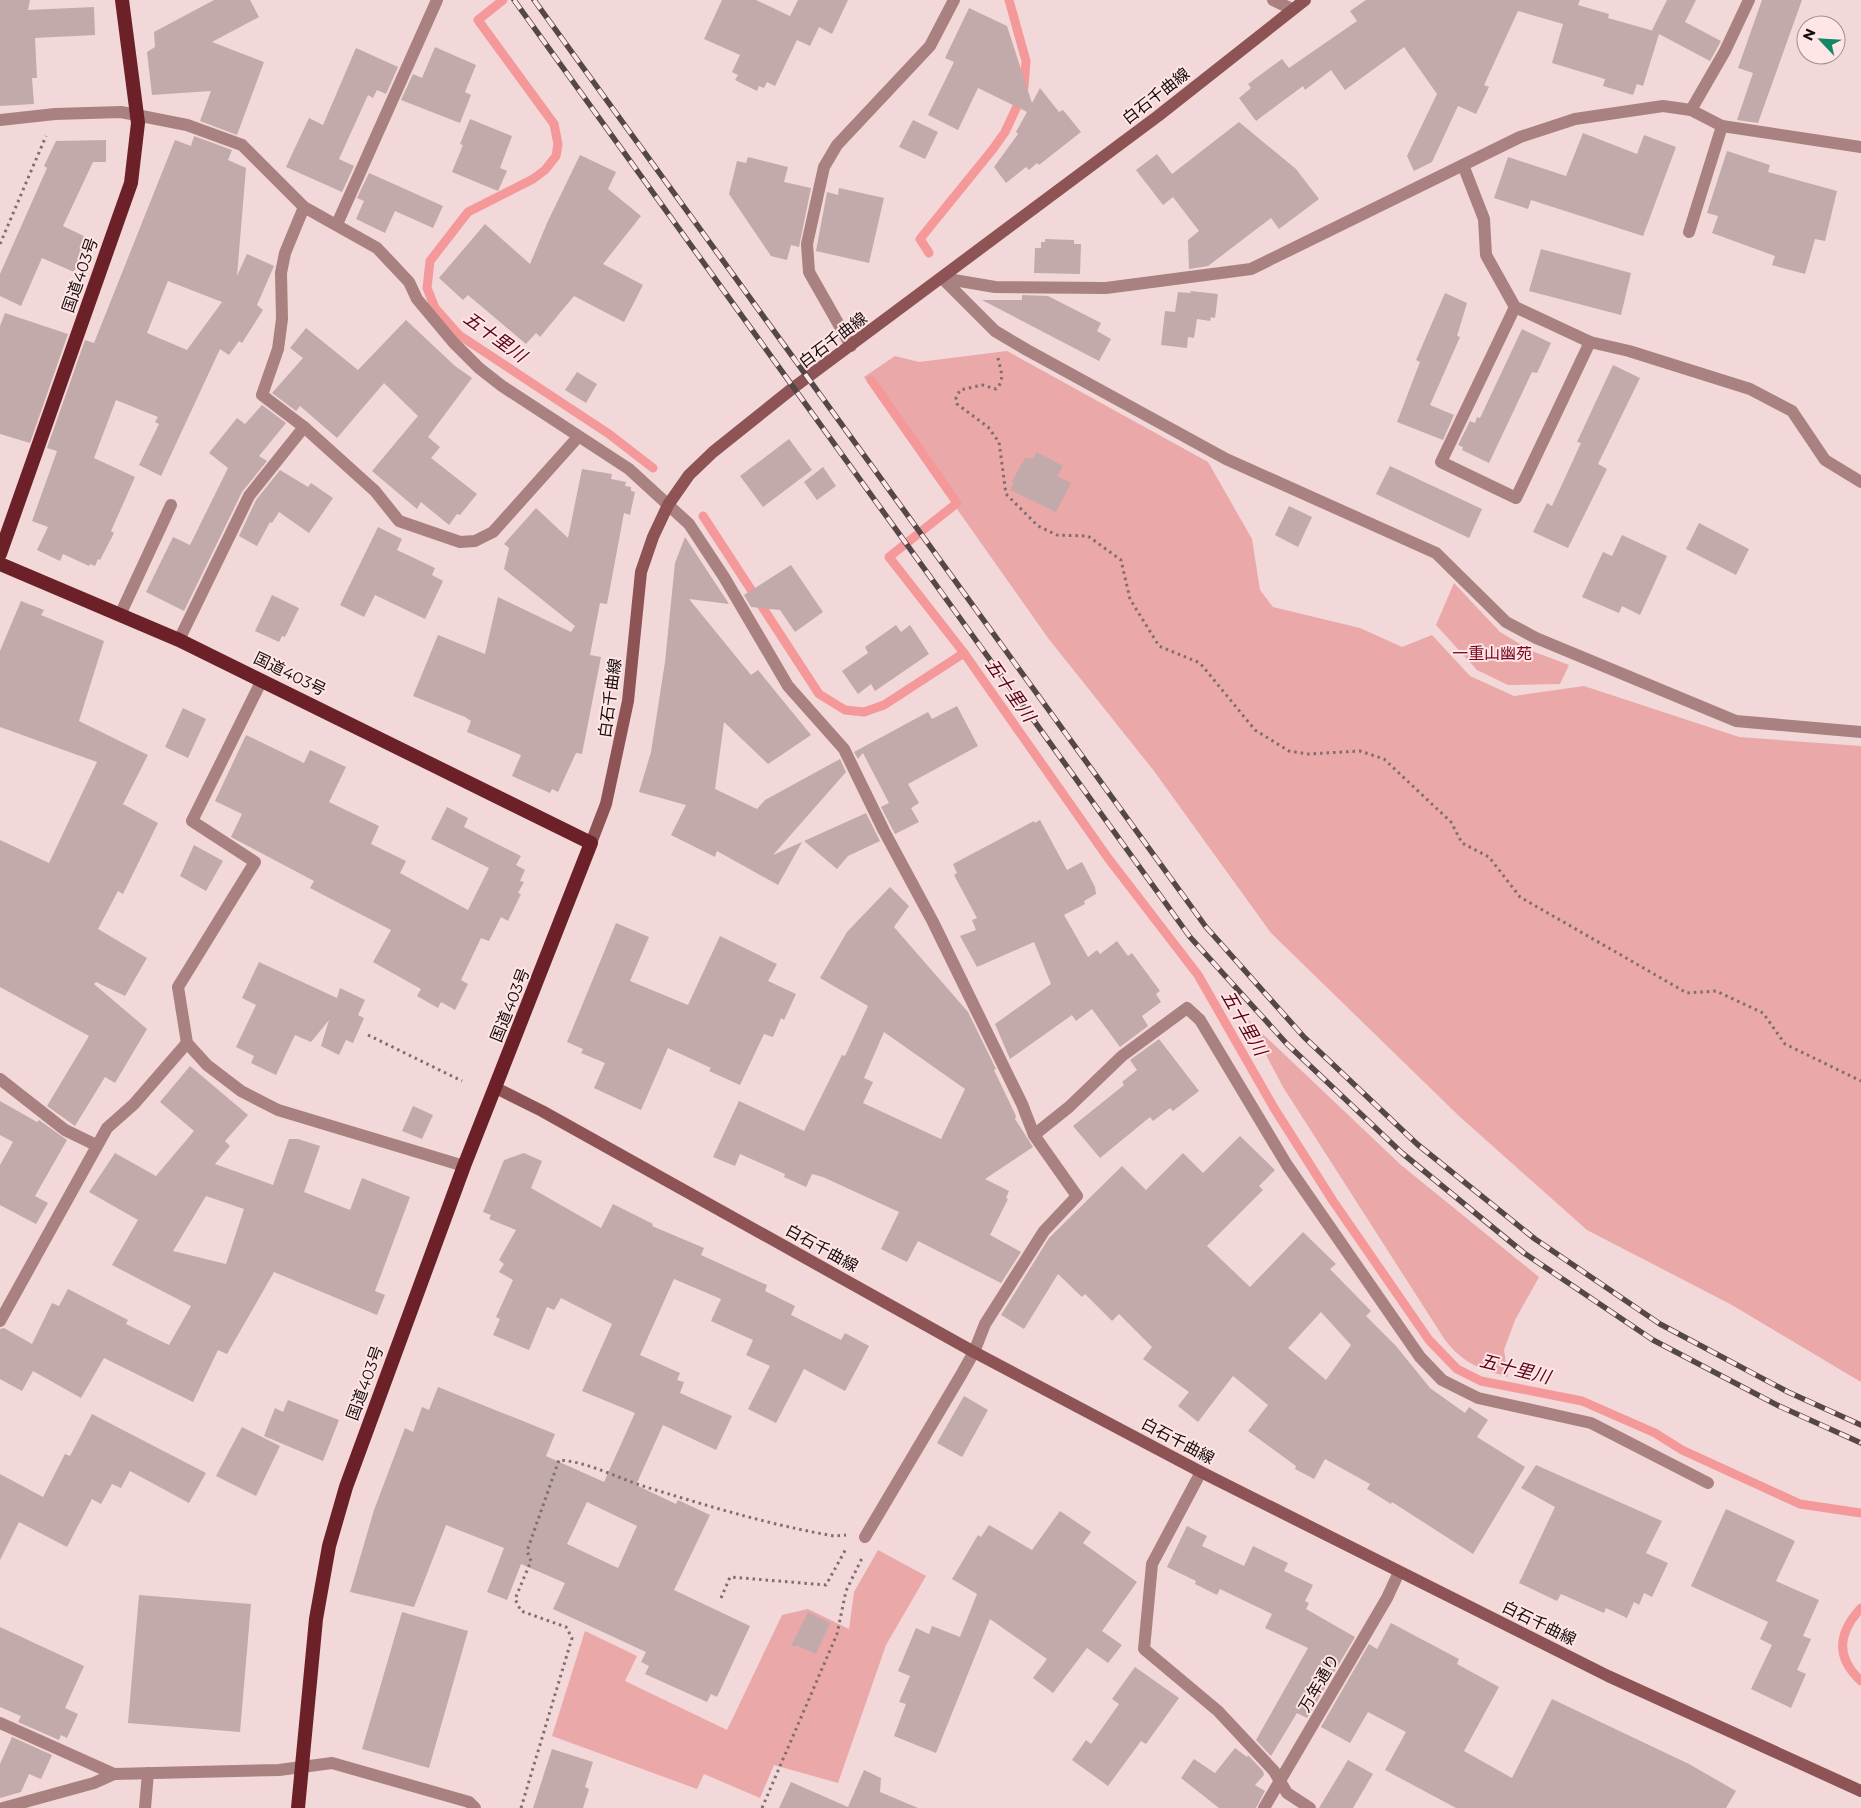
<svg xmlns="http://www.w3.org/2000/svg" width="1861" height="1808" font-family="Montserrat,'Noto Sans JP',sans-serif">
<rect width="100%" height="100%" fill="#f2d8d8"/>
<g fill="#eaa8a8">
<polygon points="1007,351 1208,462 1252,539 1260,590 1273,607 1360,628 1402,647 1432,635 1470,676 1514,696 1584,686 1739,737 1861,746 1861,1382 1732,1305 1587,1230 1459,1116 1271,933 1154,771 1048,638 864,377 895,356 919,362"/>
<polygon points="1454,583 1500,632 1532,651 1569,665 1560,684 1508,685 1477,670 1436,625"/>
<path d="M1247,1019L1401,1165L1539,1277L1515,1320L1504,1350L1508,1377C1480,1369 1464,1364 1445,1340L1283,1087Z"/>
<polygon points="878,1550 926,1576 886,1645 838,1783 774,1765 760,1798 704,1774 697,1789 552,1736 585,1631 637,1656 625,1681 727,1730 782,1615 808,1609 849,1629 854,1592"/>
</g>
<g fill="none" stroke-linecap="round" stroke-linejoin="round">
<g stroke="#f5989a" stroke-width="9">
<polyline points="503,0 478,20 554,124 558,144 556,156 545,170 533,179 468,212 430,261 427,288 435,308 459,335 609,434 653,468"/>
<polyline points="929,253 920,239 993,149 1005,132 1019,102 1024,87 1026,61 1009,0"/>
<polyline points="871,380 957,503 889,557 964,653"/>
<polyline points="703,516 819,694 845,710 864,712 884,705 964,653 1108,858 1198,975 1274,1108 1333,1201 1429,1340 1457,1369 1481,1381 1582,1401 1655,1433 1682,1450 1800,1504 1861,1513"/>
<path d="M1861,1608C1838,1633 1835,1657 1861,1681"/>
</g>
</g>
<g fill="#c3aaaa" fill-rule="evenodd">
<polygon points="0,0 30,0 28,10 94,7 95,35 35,38 37,78 32,78 34,104 0,106"/>
<polygon points="214,0 250,0 259,17 212,42 264,62 237,135 200,121 211,91 152,95 147,52 155,47 154,32"/>
<polygon points="722,0 756,0 790,16 798,0 848,0 832,34 819,27 810,46 797,40 775,86 767,82 764,88 759,86 757,91 735,80 738,75 732,72 740,55 704,39"/>
<polygon points="1366,0 1580,0 1578,5 1609,14 1608,18 1654,31 1652,30 1667,0 1696,0 1685,22 1721,41 1710,61 1659,34 1643,86 1637,84 1633,95 1603,86 1605,79 1552,63 1563,24 1518,11 1484,85 1489,87 1476,114 1458,106 1432,162 1414,171 1407,156 1437,94 1404,47 1345,90 1331,70 1305,90 1303,86 1256,121 1239,98 1251,88 1248,84 1282,59 1289,68 1357,21 1350,11"/>
<polygon points="1762,0 1802,0 1758,123 1737,120 1753,73 1738,68"/>
<polygon points="969,8 1007,26 1032,103 1040,88 1059,112 1063,110 1081,132 1039,165 1037,163 1029,170 1026,167 1006,183 994,167 1018,134 1016,132 1027,112 978,88 958,130 928,115 954,62 945,58"/>
<polygon points="435,47 476,65 465,92 471,95 460,123 401,100 413,74 422,78"/>
<polygon points="356,48 398,67 386,94 377,90 373,98 368,95 339,159 354,166 342,192 286,167 309,118 323,125"/>
<polygon points="470,119 512,136 500,168 507,171 498,191 452,172 463,145 460,144"/>
<polygon points="913,120 938,132 925,159 899,147"/>
<polygon points="1239,122 1296,169 1319,199 1279,229 1271,218 1208,266 1189,269 1188,240 1199,231 1173,197 1163,205 1136,170 1157,154 1172,174"/>
<polygon points="1583,133 1637,154 1644,135 1676,147 1643,236 1531,200 1528,209 1494,198 1508,157 1566,176"/>
<path d="M194,136L232,150L228,160L246,168L237,276L247,254L274,266L257,305L263,310L242,343L239,341L229,355L220,349L161,476L139,465L159,424L155,422L158,417L116,400L94,458L135,477L111,531L114,533L100,560L98,559L95,566L90,564L89,566L63,554L60,561L37,550L48,527L32,521L57,451L47,448L85,340L94,343L175,140L191,146ZM168,281L222,302L187,350L147,333Z"/>
<polygon points="106,140 106,162 93,162 63,226 90,239 74,272 42,258 21,306 0,296 0,274 47,168 44,166 56,141"/>
<polygon points="1727,151 1770,165 1768,172 1837,191 1825,241 1815,239 1805,274 1772,265 1775,256 1712,233 1718,216 1707,213"/>
<polygon points="580,155 616,172 608,189 641,216 603,264 643,285 624,322 574,296 540,337 536,333 526,344 468,295 463,300 439,278 485,224 530,264 547,223"/>
<polygon points="748,157 788,167 784,182 811,188 799,247 791,245 787,260 771,256 729,194 737,161 746,163"/>
<polygon points="369,173 443,206 433,228 395,211 385,233 356,219 364,201 357,198"/>
<polygon points="839,188 884,198 869,263 816,251 827,192 838,195"/>
<polygon points="1045,239 1074,240 1074,244 1081,244 1080,274 1034,273 1035,248 1041,248 1041,242 1045,242"/>
<polygon points="1541,249 1631,273 1621,315 1529,291"/>
<polygon points="1190,291 1218,294 1215,318 1211,317 1210,321 1197,319 1194,338 1188,337 1187,348 1161,345 1165,311 1175,312 1178,292 1191,293"/>
<polygon points="1445,293 1467,303 1457,336 1460,337 1430,405 1454,415 1443,440 1397,422 1420,362 1416,360"/>
<polygon points="1022,295 1048,296 1101,323 1097,331 1111,339 1099,361 982,300 1022,300"/>
<polygon points="5,313 68,334 30,443 0,434 0,326"/>
<polygon points="406,320 455,366 472,378 428,437 440,447 431,458 477,494 460,515 457,514 449,525 421,502 417,509 372,471 418,416 384,383 337,438 300,406 296,411 272,393 303,358 290,348 306,328 358,370"/>
<polygon points="1522,329 1551,343 1537,373 1532,372 1489,463 1462,450 1463,447 1458,445 1470,421 1475,423 1477,417 1480,418"/>
<polygon points="1613,365 1640,378 1598,464 1607,469 1568,548 1533,532 1547,503 1552,506 1581,443 1577,442"/>
<polygon points="577,372 597,384 586,403 565,390"/>
<polygon points="262,405 286,423 259,456 267,461 242,492 184,611 146,592 173,537 190,545 228,468 209,453 237,418 245,424"/>
<polygon points="789,439 812,470 763,507 740,476"/>
<polygon points="1037,452 1063,466 1057,476 1071,483 1056,512 1010,490 1014,483 1012,481 1025,458 1033,458"/>
<polygon points="1390,466 1482,509 1469,538 1376,494"/>
<polygon points="823,467 836,486 817,500 804,482"/>
<polygon points="582,469 612,474 611,479 626,482 625,486 631,487 631,491 635,492 630,515 624,513 607,604 600,603 590,655 601,657 582,754 576,753 558,792 552,789 550,793 512,776 521,755 467,732 471,721 465,717 413,696 438,635 485,654 498,597 571,632 575,626 504,569 509,548 504,544 536,508 568,538"/>
<polygon points="280,470 308,487 311,483 333,498 309,533 279,512 272,523 270,522 257,546 239,536 256,500"/>
<polygon points="1289,506 1312,517 1298,547 1275,535"/>
<polygon points="1699,523 1749,549 1736,575 1686,549"/>
<polygon points="378,527 402,539 397,550 435,568 432,575 443,581 425,619 375,595 364,617 340,605"/>
<polygon points="1622,535 1667,556 1640,615 1622,606 1619,613 1582,597 1603,552 1612,556"/>
<polygon points="685,537 729,604 689,599 751,675 758,670 811,735 768,764 724,722 715,789 757,809 765,800 840,759 846,772 773,855 802,842 778,885 717,851 715,857 671,835 686,805 639,792 651,752 665,662 675,563"/>
<polygon points="791,565 823,612 795,632 780,610 751,607 744,595"/>
<polygon points="272,595 299,608 285,637 282,636 279,642 255,631"/>
<polygon points="21,601 44,610 41,615 104,641 79,721 148,755 123,804 158,823 123,894 118,891 98,929 147,958 125,996 96,982 94,984 147,1029 115,1083 105,1077 75,1126 47,1106 89,1036 0,987 0,840 49,863 97,762 0,727 0,651"/>
<polygon points="896,625 901,632 910,625 929,654 875,691 871,684 858,694 842,671 868,653 865,647"/>
<polygon points="957,706 978,746 908,784 919,803 911,808 919,822 895,834 881,807 889,803 863,753 858,759 854,752 928,712 932,719"/>
<polygon points="183,708 206,719 188,758 165,747"/>
<polygon points="246,735 304,763 310,750 346,767 329,802 379,826 371,844 406,861 400,873 468,910 489,868 431,839 447,807 468,818 464,827 521,856 516,865 525,870 520,881 524,882 518,893 521,894 508,921 501,917 489,941 481,938 461,980 468,984 455,1010 441,1002 438,1008 417,996 421,989 373,962 391,930 310,888 314,881 231,837 242,814 215,801"/>
<polygon points="866,813 880,841 848,856 837,869 804,841"/>
<polygon points="1040,820 1067,870 1082,862 1095,887 1096,894 1084,901 1085,904 1064,915 1088,957 1097,950 1100,954 1117,941 1128,956 1132,953 1160,991 1156,994 1161,1002 1142,1016 1148,1026 1120,1047 1092,1009 1076,1021 1072,1015 1010,1059 995,1024 1051,984 1034,942 977,967 960,936 976,930 972,920 977,918 954,875 957,873 953,864 1034,821 1035,823"/>
<polygon points="194,845 223,861 206,891 180,876"/>
<path d="M890,887L909,906L894,927L968,1012L996,1069L994,1070L1016,1116L1015,1119L1033,1147L985,1179L1009,1191L1006,1198L1008,1199L990,1235L1021,1252L1001,1283L918,1241L907,1262L881,1249L899,1212L823,1177L812,1174L806,1187L784,1177L785,1174L740,1154L735,1166L713,1157L739,1101L804,1131L842,1055L845,1056L868,1006L820,978L847,932ZM884,1032L965,1089L941,1139L863,1103L873,1082L864,1078Z"/>
<polygon points="616,923 649,937 630,981 688,1005 720,936 777,964 768,981 796,994 784,1020 781,1018 773,1037 764,1034 740,1085 709,1071 711,1068 668,1048 641,1110 594,1088 605,1063 581,1053 583,1049 567,1042"/>
<polygon points="259,962 337,998 340,988 365,1000 358,1015 364,1018 353,1043 346,1040 339,1055 321,1046 329,1020 311,1042 295,1035 276,1075 251,1063 254,1056 236,1047 256,1005 242,998"/>
<polygon points="1159,1039 1199,1091 1173,1111 1170,1108 1153,1121 1150,1117 1100,1158 1073,1126 1124,1085 1122,1082 1137,1070 1130,1060"/>
<path d="M190,1066L248,1115L225,1141L230,1146L215,1164L273,1185L289,1139H298L320,1146L304,1192L350,1210L362,1178L410,1197L375,1291L385,1295L377,1315L274,1272L227,1354L218,1350L193,1402L104,1358L81,1398L33,1371L22,1391L0,1379V1329L4,1328L32,1344L52,1303L59,1306L68,1289L128,1320L126,1324L169,1345L191,1306L112,1265L138,1220L89,1192L115,1153L156,1176L194,1131L160,1102ZM206,1196L244,1209L226,1264L173,1251Z"/>
<polygon points="0,1101 37,1122 39,1120 67,1140 35,1196 48,1203 36,1224 0,1205 0,1165 13,1142 0,1135"/>
<polygon points="413,1106 433,1115 422,1139 402,1131"/>
<path d="M1240,1136L1275,1170L1259,1186L1263,1190L1207,1246L1250,1287L1303,1232L1336,1264L1330,1269L1371,1311L1366,1316L1396,1346L1430,1388L1465,1413L1469,1407L1488,1420L1477,1437L1525,1467L1473,1554L1392,1502L1391,1504L1367,1489L1370,1484L1325,1459L1314,1479L1295,1469L1296,1466L1248,1431L1268,1405L1233,1376L1198,1422L1178,1406L1189,1392L1143,1359L1152,1347L1119,1314L1112,1321L1085,1294L1082,1297L1058,1274L1024,1329L1001,1315L1049,1238L1122,1166L1146,1190L1183,1153L1203,1173ZM1321,1312L1351,1345L1326,1380L1288,1348Z"/>
<path d="M524,1153L542,1161L531,1188L601,1228L613,1204L653,1224L652,1226L704,1248L701,1255L767,1285L765,1291L795,1306L791,1315L841,1340L845,1333L869,1346L845,1391L804,1369L776,1423L748,1409L770,1366L746,1355L753,1340L711,1321L721,1299L674,1279L640,1355L680,1373L677,1380L684,1382L680,1393L732,1416L716,1450L663,1425L636,1485L676,1504L678,1500L710,1515L674,1590L750,1626L717,1697L711,1694L707,1702L645,1674L649,1666L641,1662L646,1652L553,1609L565,1583L521,1564L507,1600L487,1592L504,1548L446,1525L414,1607L350,1592L374,1510L405,1428L413,1432L422,1407L429,1410L438,1387L555,1434L546,1456L604,1482L635,1413L582,1391L612,1324L561,1298L554,1310L547,1307L529,1350L493,1335L500,1319L496,1317L513,1280L499,1272L504,1264L499,1260L516,1230L489,1219L491,1215L483,1212L504,1160ZM587,1502L637,1526L618,1568L567,1544Z"/>
<polygon points="964,1396 988,1410 962,1457 937,1443"/>
<polygon points="288,1400 339,1420 323,1461 264,1436 275,1408 283,1412"/>
<polygon points="92,1414 206,1473 189,1503 130,1471 121,1488 112,1484 101,1504 92,1499 67,1547 19,1522 0,1560 0,1474 43,1497 65,1454 70,1456"/>
<polygon points="242,1427 280,1446 256,1496 216,1476"/>
<polygon points="1536,1465 1662,1521 1646,1553 1668,1563 1652,1597 1644,1593 1639,1605 1634,1602 1627,1618 1606,1608 1604,1613 1561,1594 1557,1601 1519,1583 1555,1507 1521,1488"/>
<polygon points="1726,1509 1795,1541 1776,1581 1819,1600 1803,1636 1811,1639 1797,1670 1806,1674 1791,1708 1751,1689 1772,1645 1760,1639 1768,1622 1691,1586"/>
<polygon points="1060,1511 1091,1532 1083,1543 1137,1582 1102,1631 1122,1645 1108,1663 1087,1648 1053,1693 1033,1678 1047,1659 990,1619 936,1753 894,1736 906,1704 899,1702 910,1676 898,1671 916,1628 929,1634 932,1626 960,1637 977,1594 952,1579 978,1535 981,1537 989,1525 1032,1550"/>
<polygon points="1187,1526 1207,1536 1202,1546 1244,1566 1253,1546 1288,1563 1284,1571 1313,1585 1305,1601 1309,1603 1306,1609 1355,1637 1307,1718 1297,1713 1271,1756 1256,1740 1308,1648 1265,1628 1272,1614 1220,1589 1217,1595 1195,1584 1196,1581 1167,1567"/>
<polygon points="139,1595 251,1604 240,1732 128,1723"/>
<polygon points="402,1612 468,1631 429,1768 362,1749"/>
<polygon points="808,1612 830,1623 816,1654 798,1646 791,1646"/>
<polygon points="1391,1623 1459,1659 1457,1664 1499,1687 1464,1751 1512,1778 1552,1699 1689,1764 1736,1791 1726,1808 1456,1808 1385,1770 1406,1732 1368,1712 1350,1743 1321,1727 1369,1644 1377,1649"/>
<polygon points="0,1627 84,1666 65,1708 78,1714 67,1738 61,1735 59,1740 18,1722 21,1716 0,1707"/>
<polygon points="1135,1667 1179,1698 1146,1744 1141,1741 1108,1786 1072,1760 1086,1740 1091,1744 1119,1704 1112,1699"/>
<polygon points="12,1737 52,1755 41,1779 29,1774 21,1792 0,1798 0,1764"/>
<polygon points="1235,1748 1247,1757 1248,1755 1263,1771 1264,1775 1255,1785 1265,1791 1256,1808 1219,1808 1181,1778 1194,1759 1215,1773"/>
<polygon points="552,1749 593,1762 585,1787 589,1789 583,1808 533,1808"/>
<polygon points="1348,1760 1373,1774 1353,1808 1319,1808"/>
<polygon points="864,1770 881,1778 880,1792 918,1808 779,1808 791,1782 848,1807"/>
</g>
<g fill="none" stroke-linecap="round" stroke-linejoin="round">
<g stroke="#7f6e6e" stroke-width="3" stroke-dasharray="2.5 4" stroke-linecap="butt">
<polyline points="0,244 46,136"/>
<path d="M998,358C1000,369 1006,380 996,389L982,385L960,390L956,398L957,404L988,427L999,442L1006,494L1038,526L1057,535L1088,536L1121,560L1130,599L1159,646L1200,663L1255,730L1289,751L1308,754L1360,751L1384,759L1451,822L1462,843L1489,857L1520,897L1687,993L1716,991L1763,1013L1785,1044L1861,1081"/>
<polyline points="368,1035 462,1081"/>
<polyline points="721,1598 730,1577 826,1585 847,1547"/>
<path d="M521,1808L572,1638L566,1627L521,1611L515,1599L531,1561L527,1551L559,1460C589,1462 617,1478 646,1487C708,1506 770,1525 834,1536L846,1535"/>
<polyline points="762,1808 837,1634 846,1591 863,1556"/>
</g>
<g stroke="#aa8181" stroke-width="12">
<polyline points="304,207 285,253 281,273 282,319 278,349 262,395 304,427 375,491 399,521 460,542 475,541 493,532 578,437"/>
<polyline points="120,615 171,505"/>
<polyline points="179,640 249,496 304,427"/>
<polyline points="3,1808 94,1783 114,1774"/>
</g>
<g stroke="#aa8181" stroke-width="12">
<polyline points="1273,0 1292,9"/>
<polyline points="1691,110 1725,51 1749,0"/>
<polyline points="0,120 55,114 121,112 187,125 242,145 304,207 377,248 409,282 417,299 453,342 479,368 502,386 629,469 689,524 724,577 788,686 844,749 884,831 933,922 1022,1104 1034,1135 1077,1196 1044,1231 985,1324 974,1352 961,1375 865,1537"/>
<polyline points="1463,165 1484,219 1486,255 1515,307 1590,342 1629,351 1750,389 1792,411 1825,460 1861,482"/>
<polyline points="337,224 437,0"/>
<polyline points="1689,232 1722,126"/>
<polyline points="942,278 995,331 1027,350 1226,459 1436,553 1506,622 1536,638 1736,721 1861,732"/>
<polyline points="942,278 995,287 1106,288 1251,269 1520,137 1575,119 1663,106 1691,110 1722,126 1861,147"/>
<polyline points="1515,307 1441,462 1516,498 1590,342"/>
<polyline points="851,346 809,272 807,244 824,167 837,145 930,46 954,0"/>
<polyline points="187,1043 178,987 255,862 192,821 262,680"/>
<polyline points="0,1079 65,1130 96,1145"/>
<polyline points="1034,1135 1069,1107 1122,1056 1187,1008 1200,1020 1287,1165 1420,1357 1442,1380 1478,1398 1591,1423 1708,1483"/>
<polyline points="0,1321 107,1128 134,1104 187,1043 207,1065 241,1091 278,1110 464,1166"/>
<polyline points="1201,1472 1152,1564 1144,1649 1218,1711 1274,1771 1287,1793 1310,1808"/>
<polyline points="0,1723 114,1774 279,1770 332,1763 469,1802 475,1808"/>
<polyline points="145,1808 148,1773"/>
<polyline points="1264,1808 1387,1598 1399,1572"/>
</g>
<g stroke="#8d5355" stroke-width="12">
<polyline points="591,843 606,804 628,701 641,572 653,537 668,505 689,475 713,452 793,388 1158,116 1305,0"/>
<polyline points="496,1088 542,1111 974,1352 1201,1472 1608,1676 1861,1791"/>
</g>
<g stroke="#6c2129" stroke-width="14">
<polyline points="0,554 131,183 138,123 122,0"/>
<polyline points="0,564 179,640 591,843 464,1166 346,1487 329,1546 316,1619 298,1808"/>
</g>
<g stroke="#554747" stroke-width="5.5">
<g id="rail">
<polyline points="514,0 1190,937 1287,1044 1402,1153 1524,1253 1653,1340 1779,1406 1861,1443"/>
<polyline points="534,0 1206,927 1304,1037 1417,1144 1535,1239 1660,1324 1788,1392 1861,1425"/>
</g>
</g>
<use href="#rail" stroke="#ffe5e5" stroke-width="4" stroke-dasharray="11" stroke-linecap="butt"/>
</g>
<g text-anchor="middle" dominant-baseline="central" stroke-width="4" stroke-linejoin="round" paint-order="stroke">
<g font-size="16" fill="#150c0c" stroke="#ffe5e5">
<text transform="translate(1156 96) rotate(-38)">白石千曲線</text>
<text transform="translate(80 275) rotate(-71)">国道403号</text>
<text transform="translate(833 340) rotate(-37)">白石千曲線</text>
<text transform="translate(290 674) rotate(26)">国道403号</text>
<text transform="translate(610 698) rotate(-82)">白石千曲線</text>
<text transform="translate(510 1005) rotate(-68)">国道403号</text>
<text transform="translate(822 1248) rotate(29)">白石千曲線</text>
<text transform="translate(365 1383) rotate(-70)">国道403号</text>
<text transform="translate(1178 1441) rotate(28)">白石千曲線</text>
<text transform="translate(1539 1623) rotate(26)">白石千曲線</text>
<text transform="translate(1319 1683) rotate(-60)">万年通り</text>
</g>
<g font-size="16" fill="#78041f" stroke="#ffe5e5">
<text x="1492" y="653">一重山幽苑</text>
</g>
<g font-size="18" font-style="italic" fill="#580315" stroke="#ffe5e5">
<text transform="translate(495 337) rotate(36)">五十里川</text>
<text transform="translate(1010 690) rotate(55)">五十里川</text>
<text transform="translate(1244 1023) rotate(60)">五十里川</text>
<text transform="translate(1515 1369) rotate(14)">五十里川</text>
</g>
</g>
<g transform="translate(1821 40) rotate(295)"><circle r="24" fill="#ffe5e5" stroke="#a18e8e"/>
<path d="M0-4L9 19L0 12L-9 19Z" fill="#118767"/>
<text y="-8" font-size="14" font-weight="bold" text-anchor="middle" fill="#150c0c">N</text>
</g>
</svg>
